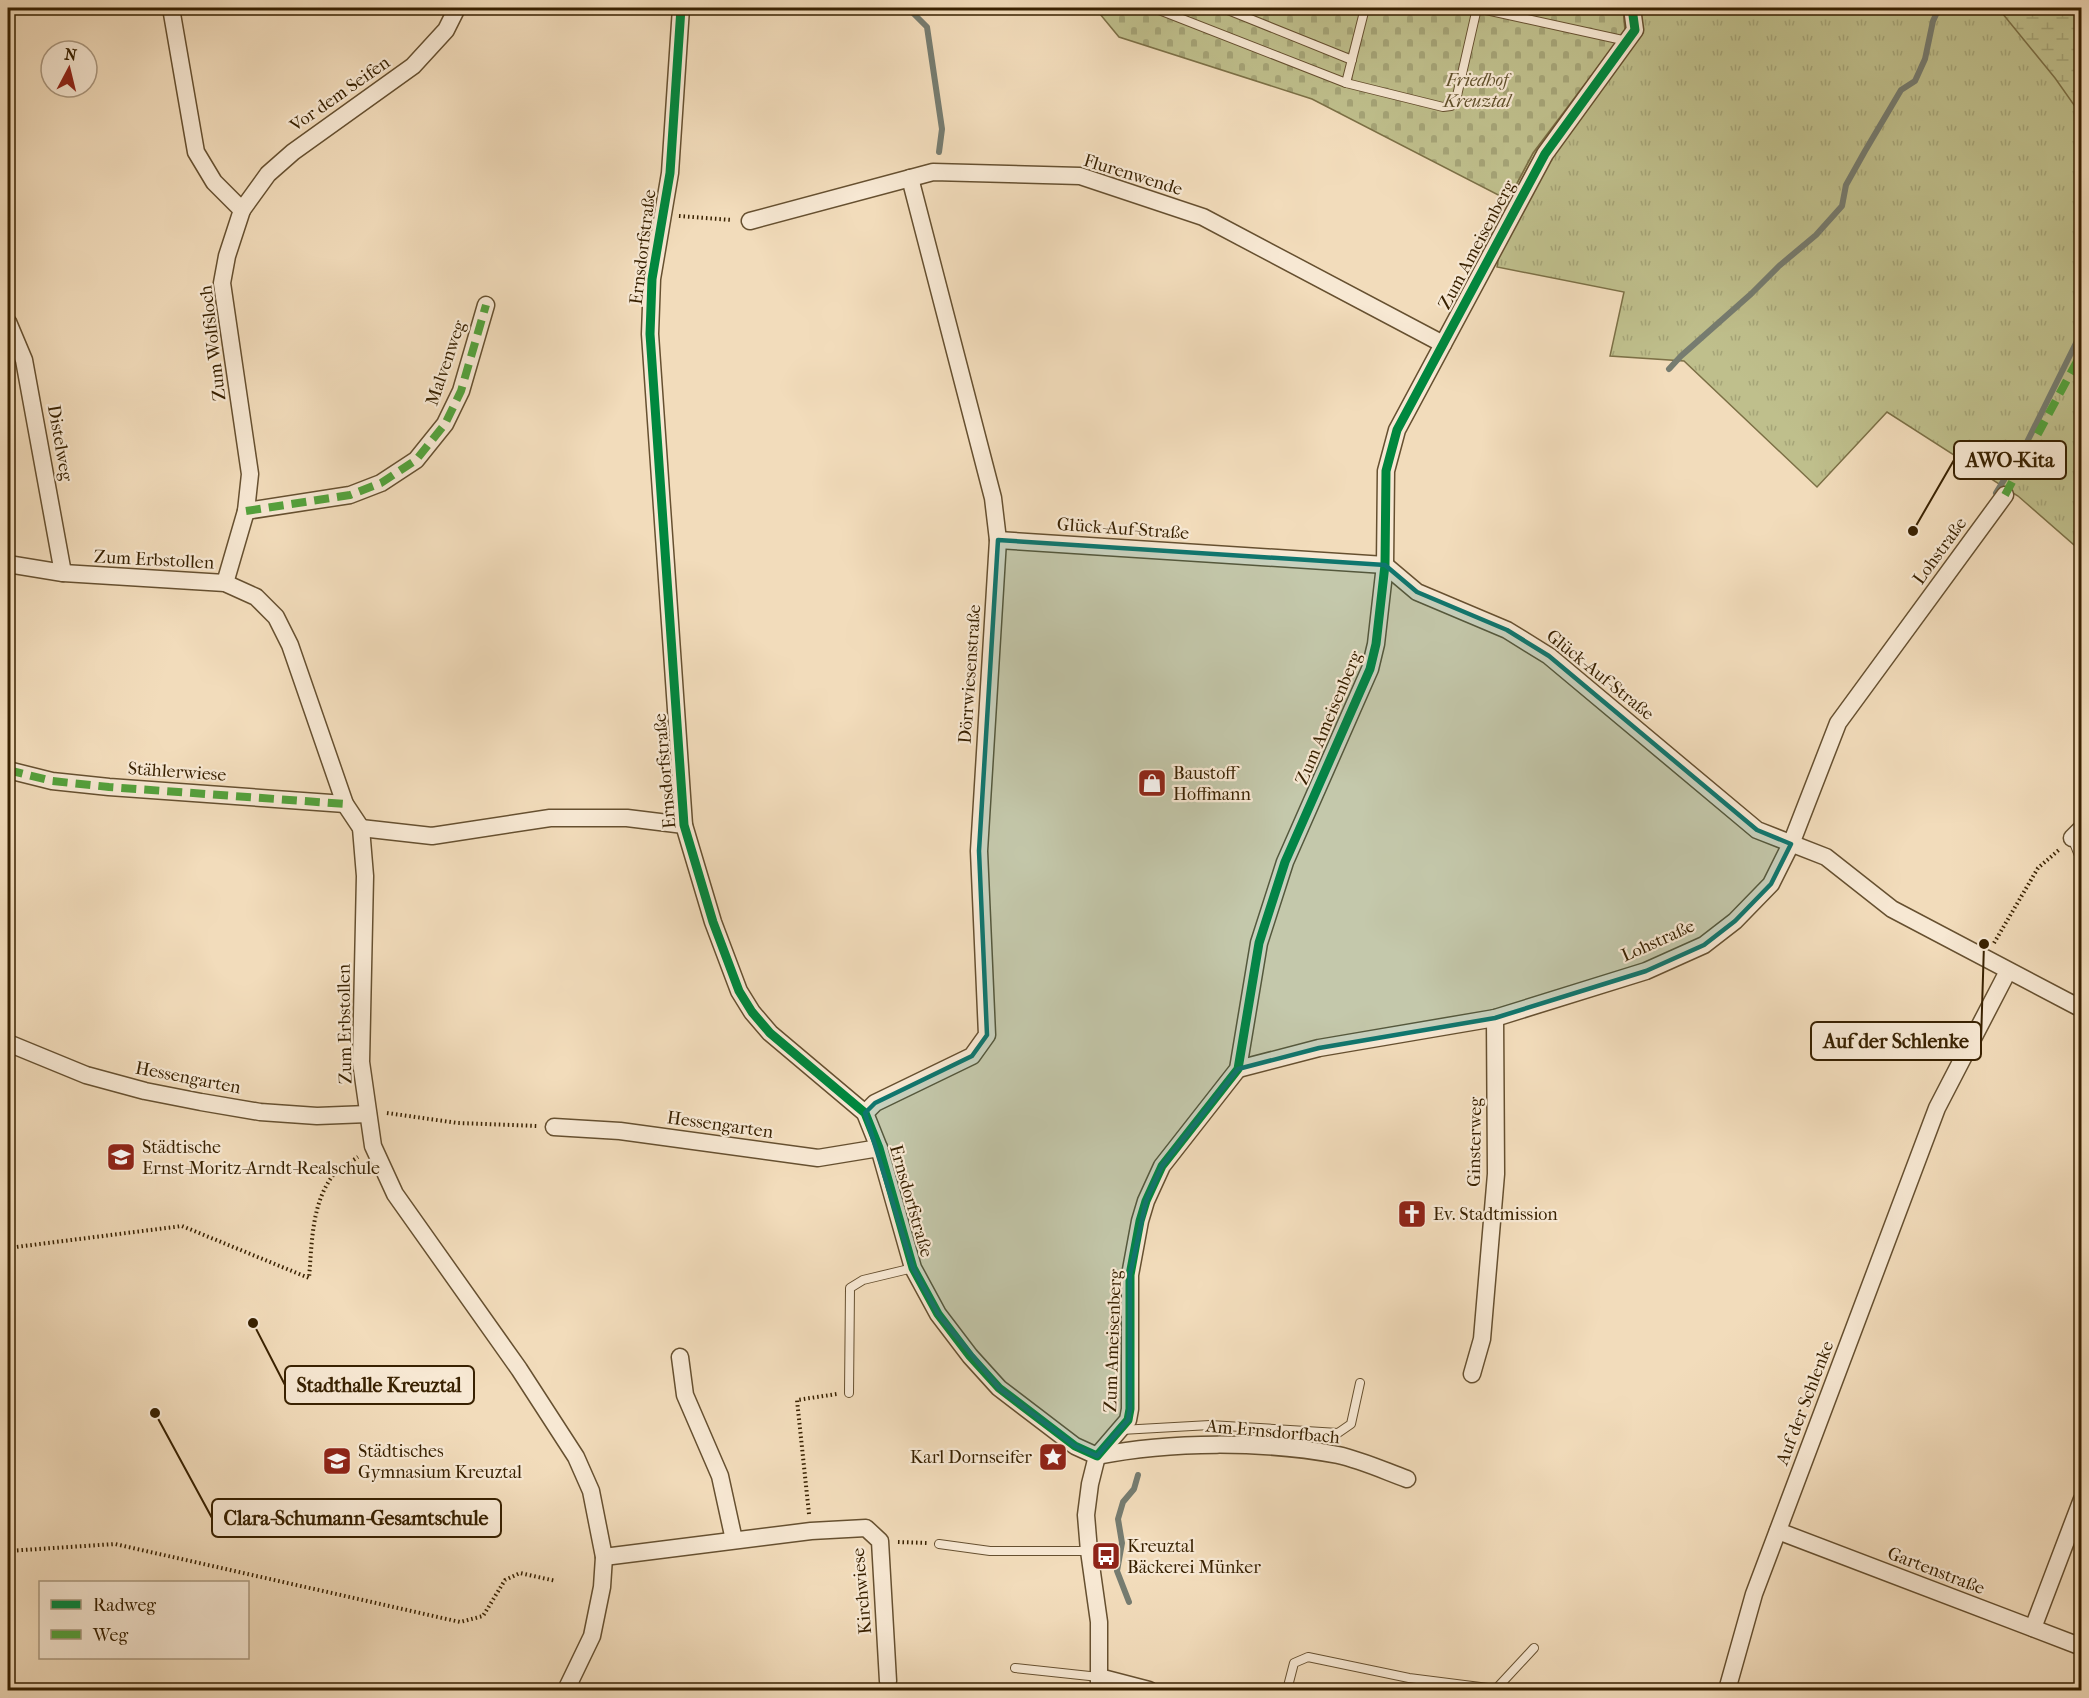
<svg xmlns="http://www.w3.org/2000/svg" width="2089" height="1698" font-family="'IM FELL French Canon',serif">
<defs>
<pattern id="grass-tufts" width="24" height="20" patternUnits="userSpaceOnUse" patternTransform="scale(1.5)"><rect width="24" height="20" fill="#bfbf8c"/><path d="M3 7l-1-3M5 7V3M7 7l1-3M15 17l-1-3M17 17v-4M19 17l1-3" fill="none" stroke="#a5a477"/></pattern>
<pattern id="wetland-marsh" width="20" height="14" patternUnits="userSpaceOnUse" patternTransform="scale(1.5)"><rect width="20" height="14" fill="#bfbf8c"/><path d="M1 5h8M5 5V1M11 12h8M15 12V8" fill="none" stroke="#a5a477"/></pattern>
<pattern id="cemetery-stones" width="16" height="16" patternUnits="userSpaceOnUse" patternTransform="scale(1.5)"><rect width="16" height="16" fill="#bfbf8c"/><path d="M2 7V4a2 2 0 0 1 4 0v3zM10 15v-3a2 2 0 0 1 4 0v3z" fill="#a5a477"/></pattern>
</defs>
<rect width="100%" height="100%" fill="#f2dcbb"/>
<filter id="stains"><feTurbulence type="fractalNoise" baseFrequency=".00333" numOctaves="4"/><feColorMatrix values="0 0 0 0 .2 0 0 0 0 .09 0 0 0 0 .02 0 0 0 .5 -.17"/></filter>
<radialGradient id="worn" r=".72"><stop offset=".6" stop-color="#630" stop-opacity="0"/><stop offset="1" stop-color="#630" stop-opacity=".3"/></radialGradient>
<polygon fill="url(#grass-tufts)" stroke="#7c7046" stroke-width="1.5" points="1623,8 2081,8 2081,551 2018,496 1887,412 1817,487 1684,361 1610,356 1624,292 1497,267 1508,200 1533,153 1625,31"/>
<polygon fill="url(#wetland-marsh)" stroke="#7c7046" stroke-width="1.5" points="1998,8 2081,8 2081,115 2055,78"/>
<polygon fill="url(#cemetery-stones)" stroke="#7c7046" stroke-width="1.5" points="1095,8 1623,8 1625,31 1533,153 1508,200 1312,99 1119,37"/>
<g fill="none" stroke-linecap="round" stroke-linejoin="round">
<g stroke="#767c70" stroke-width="6">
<polyline points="908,8 927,27 942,129 939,152"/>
<polyline points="1669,369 1681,356 1751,294 1779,266 1816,235 1842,206 1846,185 1865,151 1901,90 1915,81 1925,59 1933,21 1939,8"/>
<polyline points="1996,493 2027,442 2082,331"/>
<polyline points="1129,1602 1117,1571 1122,1543 1118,1519 1123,1502 1134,1489 1138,1475"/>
</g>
<g stroke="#665030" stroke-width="10">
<g id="lane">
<polyline points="1154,8 1346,83 1365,8"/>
<polyline points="1223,8 1352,60"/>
<polyline points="1477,8 1627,41"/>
<polyline points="1346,83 1443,107 1451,106 1456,100 1477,8"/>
<polyline points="2072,838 2082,863"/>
<polyline points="849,1393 850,1288 863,1280 913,1268"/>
<polyline points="1121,1430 1210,1425 1338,1433 1351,1424 1360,1383"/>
<polyline points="939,1544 990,1551 1089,1551"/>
<polyline points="1015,1668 1099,1677"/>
<polyline points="571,1683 583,1690"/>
<polyline points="1287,1690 1294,1663 1308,1657 1409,1678 1496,1689 1534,1648"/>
</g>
</g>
<g stroke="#665030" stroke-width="19">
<g id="street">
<polyline points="171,8 196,152 214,182 242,210 227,256 222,283 250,474 246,511 225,583"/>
<polyline points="681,8 670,173 652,279 650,334 684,825 713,922 739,991 752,1012 770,1033 865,1113 879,1148 913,1268 938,1314 970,1356 999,1388 1075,1446 1097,1456"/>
<polyline points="242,210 268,174 293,152 413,66 446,30 457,8"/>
<polyline points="750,221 933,172 1080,176 1203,217 1443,344"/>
<polyline points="8,322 24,360 63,573"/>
<polyline points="246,511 350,495 381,483 416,460 445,424 461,391 486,305"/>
<polyline points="998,540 1385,565 1417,592 1507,630 1549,656 1757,830 1826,857 1892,909 2082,1009"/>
<polyline points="8,564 63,573 225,583 256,597 276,617 290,645 345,804 361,828 365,876 361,1062 373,1146 395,1194 519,1369 576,1457 591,1491 604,1557 602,1587 592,1636 566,1690"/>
<polyline points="8,770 52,781 109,787 345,804"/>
<polyline points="361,828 432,836 550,818 627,818 684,825"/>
<polyline points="2072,838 2082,828"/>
<polyline points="8,1043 86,1075 145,1091 201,1102 260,1112 317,1116 368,1114"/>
<polyline points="1238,1069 1319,1048 1495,1018 1646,971 1704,945 1735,921 1771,884 1791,844 1838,723 2005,495"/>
<polyline points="865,1113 875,1103 972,1056 987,1035 979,851 998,540 993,498 910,178"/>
<polyline points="554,1127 620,1131 818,1158 879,1148"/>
<polyline points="680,1357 685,1395 720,1476 734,1540"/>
<polyline points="1472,1374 1482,1339 1496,1174 1495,1018"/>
<polyline points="1097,1456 1128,1420 1130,1409 1130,1275 1140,1221 1146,1201 1162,1166 1238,1069 1259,943 1285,862 1370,669 1376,644 1385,565 1386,471 1397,430 1545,154 1635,30 1632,8"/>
<path d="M1097,1456C1170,1441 1264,1441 1338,1455C1361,1460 1385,1471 1407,1479"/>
<polyline points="1097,1456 1090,1484 1086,1515 1089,1551 1099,1622 1099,1690"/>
<polyline points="1778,1531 2082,1647"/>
<polyline points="604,1557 811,1531 866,1528 880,1541 888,1681"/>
<polyline points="2033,1628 2082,1499"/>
<polyline points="1099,1677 1149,1690"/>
<polyline points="1727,1690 1754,1594 1937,1108 2008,971"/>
</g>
</g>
<g stroke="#382101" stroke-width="4" stroke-dasharray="1.5 3" stroke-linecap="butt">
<polyline points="679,216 732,220"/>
<polyline points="1994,943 2038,868 2060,849"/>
<polyline points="387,1113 458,1123 538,1126"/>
<path d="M8,1248L182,1226L309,1278C312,1245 311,1201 335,1173C340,1167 351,1162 358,1157"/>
<polyline points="809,1514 797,1400 837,1394"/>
<polyline points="898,1542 927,1543"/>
<polyline points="8,1551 115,1544 460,1622 483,1616 505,1580 520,1573 556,1581"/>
</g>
<use href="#lane" stroke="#f7e8d3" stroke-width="8"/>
<use href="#street" stroke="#f7e8d3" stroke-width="16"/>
<g stroke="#53a23c" stroke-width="8" stroke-dasharray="15 8" stroke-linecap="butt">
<polyline points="2005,495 2082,352"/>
<polyline points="246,511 350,495 381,483 416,460 445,424 461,391 486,305"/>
<polyline points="8,770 52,781 109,787 345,804"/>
</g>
<g stroke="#f7e8d3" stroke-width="13">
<polyline id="cycleway" points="681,8 670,173 652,279 650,334 684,825 713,922 739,991 752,1012 770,1033 865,1113 879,1148 913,1268 938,1314 970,1356 999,1388 1075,1446 1097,1456 1128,1420 1130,1409 1130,1275 1140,1221 1146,1201 1162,1166 1238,1069 1259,943 1285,862 1370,669 1376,644 1385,565 1386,471 1397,430 1545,154 1635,30 1632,8"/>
</g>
<use href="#cycleway" stroke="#00873e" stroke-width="9"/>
</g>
<path fill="#0f766e" fill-opacity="0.2" stroke="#0f766e" stroke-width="4.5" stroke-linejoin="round" d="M998,540L1385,565L1417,592L1507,630L1549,656L1757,830L1791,844L1771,884L1735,921L1704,945L1646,971L1495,1018L1319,1048L1238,1069L1162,1166L1146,1201L1130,1275V1409L1128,1420L1097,1456L1075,1446L999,1388L938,1314L913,1268L865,1113L875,1103L972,1056L987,1035L979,851Z"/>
<defs>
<g id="shop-square" transform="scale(1.5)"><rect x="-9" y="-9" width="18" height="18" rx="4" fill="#8f2418" stroke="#f7e8d3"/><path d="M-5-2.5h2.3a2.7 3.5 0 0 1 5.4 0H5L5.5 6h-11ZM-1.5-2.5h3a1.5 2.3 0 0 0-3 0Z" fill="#fff"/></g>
<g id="school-square" transform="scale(1.5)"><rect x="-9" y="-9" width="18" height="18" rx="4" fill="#8f2418" stroke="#f7e8d3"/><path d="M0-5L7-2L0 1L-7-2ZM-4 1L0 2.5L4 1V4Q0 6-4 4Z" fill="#fff"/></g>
<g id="church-square" transform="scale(1.5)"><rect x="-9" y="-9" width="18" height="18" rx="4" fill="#8f2418" stroke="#f7e8d3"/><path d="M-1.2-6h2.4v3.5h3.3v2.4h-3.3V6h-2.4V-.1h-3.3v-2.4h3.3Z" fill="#fff"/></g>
<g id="sight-square" transform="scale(1.5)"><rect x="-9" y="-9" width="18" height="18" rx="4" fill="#8f2418" stroke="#f7e8d3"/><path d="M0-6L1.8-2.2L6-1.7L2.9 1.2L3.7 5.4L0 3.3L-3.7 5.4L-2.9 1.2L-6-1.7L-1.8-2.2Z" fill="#fff"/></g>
<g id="bus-square" transform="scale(1.5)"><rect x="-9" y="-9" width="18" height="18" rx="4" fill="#8f2418" stroke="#f7e8d3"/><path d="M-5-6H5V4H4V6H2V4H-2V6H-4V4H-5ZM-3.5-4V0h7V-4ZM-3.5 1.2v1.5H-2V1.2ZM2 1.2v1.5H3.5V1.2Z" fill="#fff"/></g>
</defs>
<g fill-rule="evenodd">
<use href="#shop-square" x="1152" y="783"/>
<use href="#school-square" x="121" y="1157"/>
<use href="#church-square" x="1412" y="1214"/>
<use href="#sight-square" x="1053" y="1457"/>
<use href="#school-square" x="337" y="1461"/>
<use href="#bus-square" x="1106" y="1556"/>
</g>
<g text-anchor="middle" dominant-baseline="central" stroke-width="4.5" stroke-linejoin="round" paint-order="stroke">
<g font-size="18" font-style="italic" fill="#60502b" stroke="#f7e8d3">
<text x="1477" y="80">Friedhof<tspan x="1477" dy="21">Kreuztal</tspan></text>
</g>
<g font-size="18" fill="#382101" stroke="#f7e8d3">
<text transform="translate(340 94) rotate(-35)">Vor dem Seifen</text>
<text transform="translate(1133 175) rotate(17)">Flurenwende</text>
<text transform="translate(1477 245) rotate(-62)">Zum Ameisenberg</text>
<text transform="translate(643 247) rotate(-83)">Ernsdorfstraße</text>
<text transform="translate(213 343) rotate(-97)">Zum Wolfsloch</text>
<text transform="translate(446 363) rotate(-71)">Malvenweg</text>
<text transform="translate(60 443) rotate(80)">Distelweg</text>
<text transform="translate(1123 529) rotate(4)">Glück-Auf-Straße</text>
<text transform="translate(1940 551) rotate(-54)">Lohstraße</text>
<text transform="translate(154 560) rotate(3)">Zum Erbstollen</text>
<text transform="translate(970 674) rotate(-86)">Dörrwiesenstraße</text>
<text transform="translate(1600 675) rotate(39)">Glück-Auf-Straße</text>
<text transform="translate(1329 718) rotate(-67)">Zum Ameisenberg</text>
<text transform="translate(665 771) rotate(-95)">Ernsdorfstraße</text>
<text transform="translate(177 772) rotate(4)">Stählerwiese</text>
<text transform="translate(1658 941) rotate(-24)">Lohstraße</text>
<text transform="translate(345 1024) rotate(-91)">Zum Erbstollen</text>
<text transform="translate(188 1078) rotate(11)">Hessengarten</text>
<text transform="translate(720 1125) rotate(8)">Hessengarten</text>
<text transform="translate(1475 1142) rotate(-89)">Ginsterweg</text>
<text transform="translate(911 1201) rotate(74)">Ernsdorfstraße</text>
<text transform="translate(1113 1341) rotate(-88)">Zum Ameisenberg</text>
<text transform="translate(1805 1403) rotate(-69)">Auf der Schlenke</text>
<text transform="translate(1273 1432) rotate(5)">Am Ernsdorfbach</text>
<text transform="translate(1936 1571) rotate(21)">Gartenstraße</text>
<text transform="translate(862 1591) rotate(-95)">Kirchwiese</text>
</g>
<g font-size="18" fill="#382101" stroke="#f7e8d3" text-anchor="start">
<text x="1173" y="773">Baustoff<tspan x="1173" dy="21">Hoffmann</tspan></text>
<text x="142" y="1147">Städtische<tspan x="142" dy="21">Ernst-Moritz-Arndt-Realschule</tspan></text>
<text x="1433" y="1214">Ev. Stadtmission</text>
<text x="358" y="1451">Städtisches<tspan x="358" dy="21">Gymnasium Kreuztal</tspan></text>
<text x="1032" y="1457" text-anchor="end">Karl Dornseifer</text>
<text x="1127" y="1546">Kreuztal<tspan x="1127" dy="21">Bäckerei Münker</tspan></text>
</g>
</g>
<path fill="none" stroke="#382101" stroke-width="2" d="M1913 531L1954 460M1984 944L1981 1041M253 1323L285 1385M155 1413L212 1518"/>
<g fill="#382101" stroke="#f7e8d3" stroke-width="2">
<circle cx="1913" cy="531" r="6"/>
<circle cx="1984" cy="944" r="6"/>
<circle cx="253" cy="1323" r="6"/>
<circle cx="155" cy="1413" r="6"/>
</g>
<g fill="#f7e8d3" stroke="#382101" stroke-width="2">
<rect x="1954" y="441" width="112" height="38" rx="6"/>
<rect x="1811" y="1022" width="170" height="38" rx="6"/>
<rect x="285" y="1366" width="189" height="38" rx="6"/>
<rect x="212" y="1499" width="289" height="38" rx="6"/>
</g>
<g font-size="20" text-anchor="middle" font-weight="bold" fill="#382101">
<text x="2010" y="467">AWO-Kita</text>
<text x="1896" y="1048">Auf der Schlenke</text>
<text x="379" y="1392">Stadthalle Kreuztal</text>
<text x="356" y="1525">Clara-Schumann-Gesamtschule</text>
</g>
<rect width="2089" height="1698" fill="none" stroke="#f2dcbb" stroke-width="30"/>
<rect x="9" y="9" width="2071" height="1680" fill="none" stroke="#382101" stroke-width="3"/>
<rect x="15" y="15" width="2059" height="1668" fill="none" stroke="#382101" stroke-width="1.5"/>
<rect x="39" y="1581" width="210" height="78" fill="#f7e8d3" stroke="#ab987f" stroke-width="1.5"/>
<rect x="51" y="1600" width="30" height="9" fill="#00873e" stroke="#ab987f" stroke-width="1.5"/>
<text x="93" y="1611" font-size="18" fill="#382101">Radweg</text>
<rect x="51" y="1630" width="30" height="9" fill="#53a23c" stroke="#ab987f" stroke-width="1.5"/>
<text x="93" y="1641" font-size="18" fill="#382101">Weg</text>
<g transform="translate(69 69) rotate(7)"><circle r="28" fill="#f7e8d3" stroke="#ab987f" stroke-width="1.5"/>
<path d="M0-4.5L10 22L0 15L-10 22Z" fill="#8f2418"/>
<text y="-9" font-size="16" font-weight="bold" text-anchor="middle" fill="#382101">N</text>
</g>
<rect width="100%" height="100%" filter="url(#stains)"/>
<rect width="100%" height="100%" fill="url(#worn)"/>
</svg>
